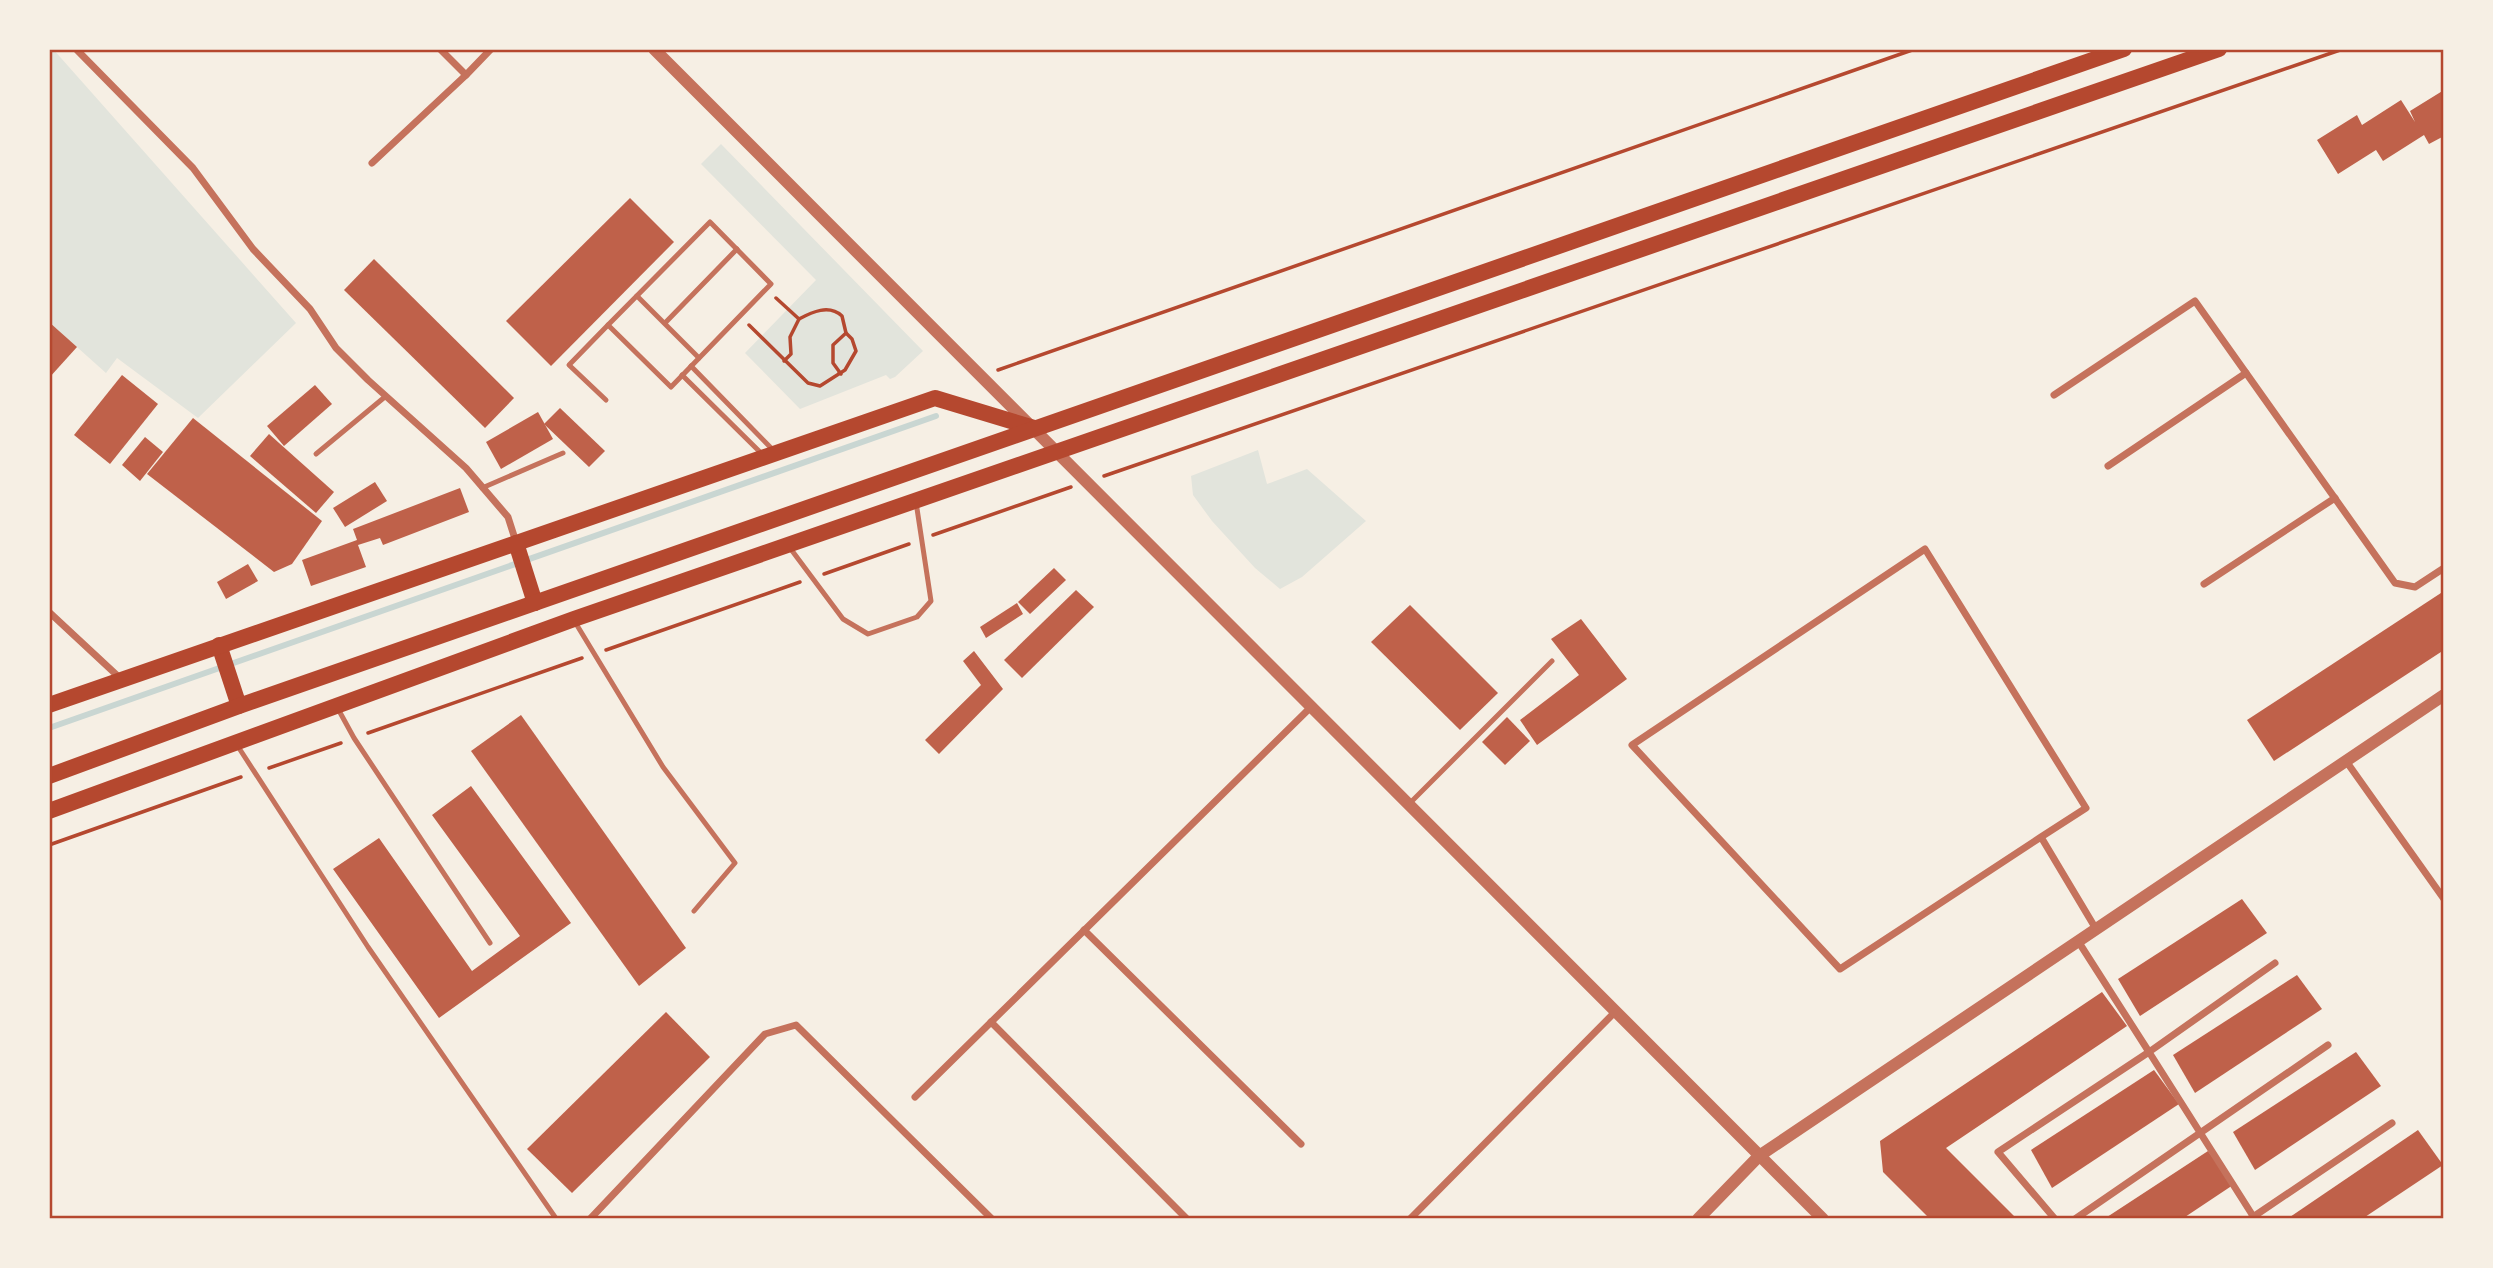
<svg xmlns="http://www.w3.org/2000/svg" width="2493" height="1268" font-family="'Asap Condensed',sans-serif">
<rect width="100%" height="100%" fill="#f6efe4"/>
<g fill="#e2e4dc">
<polygon points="49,49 53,49 296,323 198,418 117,358 106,373 49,322"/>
<polygon points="721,144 923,351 895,377 890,379 886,375 800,409 745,353 816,280 701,164"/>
<polygon points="1258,450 1267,484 1307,469 1366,521 1302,577 1280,589 1255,568 1212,521 1193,495 1191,476"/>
</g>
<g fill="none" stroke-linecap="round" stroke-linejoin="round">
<polyline stroke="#c9d6d2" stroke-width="6" points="49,728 936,416"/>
</g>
<g fill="#bf614a">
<polygon points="2444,90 2444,136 2429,144 2424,135 2383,161 2376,150 2338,174 2317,140 2357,115 2362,125 2401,100 2415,122 2410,111"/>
<polygon points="630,198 674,242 551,366 506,321"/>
<polygon points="374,259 514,398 485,428 344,290"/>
<polygon points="49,322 77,347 49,378"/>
<polygon points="122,375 158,404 110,464 74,435"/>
<polygon points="315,385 332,404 284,446 267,426"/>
<polygon points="560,408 605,451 589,467 544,424"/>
<polygon points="538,412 553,439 501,469 486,442"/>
<polygon points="193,418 322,521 292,564 274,572 147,474"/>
<polygon points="269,434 334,492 316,513 250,456"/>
<polygon points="145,437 163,452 140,481 122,465"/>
<polygon points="375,482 387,501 345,527 333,508"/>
<polygon points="460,488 469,512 383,545 380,538 358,545 366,567 311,586 302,560 357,540 353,529"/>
<polygon points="248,564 258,581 226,599 217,582"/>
<polygon points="1054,568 1066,580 1030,614 1018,602"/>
<polygon points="1076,590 1094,607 1022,678 1004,660"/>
<polygon points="2444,591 2444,650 2274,761 2247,720"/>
<polygon points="1017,603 1023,614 986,638 980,627"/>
<polygon points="1410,605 1498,693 1460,730 1371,642"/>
<polygon points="1581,619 1627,679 1537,745 1520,720 1579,675 1551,639"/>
<polygon points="974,651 1003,689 939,754 925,740 981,685 963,661"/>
<polygon points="521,715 686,948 639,986 471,751"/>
<polygon points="1507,717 1530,741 1505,765 1482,742"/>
<polygon points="471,786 571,923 439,1018 333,869 379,838 472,971 520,936 432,815"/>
<polygon points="2242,899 2267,933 2140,1016 2118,979"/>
<polygon points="2297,975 2322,1009 2195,1093 2173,1055"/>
<polygon points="2102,992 2127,1026 1946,1148 2017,1219 1930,1219 1883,1172 1880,1141"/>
<polygon points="666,1012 710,1057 572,1193 527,1149"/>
<polygon points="2356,1052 2381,1086 2255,1170 2233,1132"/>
<polygon points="2154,1070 2179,1104 2052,1188 2031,1150"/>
<polygon points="2418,1130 2443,1165 2362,1219 2287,1219"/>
<polygon points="2208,1151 2233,1185 2182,1219 2104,1219"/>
</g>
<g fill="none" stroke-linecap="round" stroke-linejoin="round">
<g stroke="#b5482f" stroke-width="3.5">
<path d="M749,325L808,383L820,386L845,370L856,351L852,339L846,333L842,316C829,304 812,312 799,319L776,298"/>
<polyline points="784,361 791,354 790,337 799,319"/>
<polyline points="998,370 1915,49"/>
<polyline points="839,372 841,374 833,363 833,345 846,333"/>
<polyline points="1104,476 2343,49"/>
<polyline points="933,535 1071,487"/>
<polyline points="824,574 909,544"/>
<polyline points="606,650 800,582"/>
<polyline points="368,733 582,658"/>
<polyline points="269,768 341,743"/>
<polyline points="49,845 241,777"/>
</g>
<g stroke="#c5725c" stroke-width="5">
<polygon points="710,222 771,284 671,387 608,325"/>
<polyline points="637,296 699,358"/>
<polyline points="665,323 737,249"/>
<polyline points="691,366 774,451"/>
<polyline points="682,375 762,454"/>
<polyline points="606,400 569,365 608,325"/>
<polyline points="316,454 386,396"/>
<polyline points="482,488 563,453"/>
<polyline points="790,548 843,619 868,634 917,617 931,601 916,502"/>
<polyline points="575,622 663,767 735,863 694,911"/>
<polyline points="337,707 354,738 490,943"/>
<polyline points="237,745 368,947 555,1217 553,1219"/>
<polyline points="1410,803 1552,661"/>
</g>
<g stroke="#c5725c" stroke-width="7">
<polyline points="440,49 466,75 491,49"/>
<polyline points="77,50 193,168 253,249 310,309 336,348 368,380 466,468 508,517 516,542"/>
<polyline points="372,163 466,75"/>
<polyline points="2054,395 2195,301 2395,583 2415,587 2444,568"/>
<polyline points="2108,466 2246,373"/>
<polyline points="2204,584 2335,498"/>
<polyline points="49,612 121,679"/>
<polyline points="2346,761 2444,899"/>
<polyline points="2041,837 1840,969 1632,745 1925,549 2086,808 2041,837 2096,929"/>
<polyline points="1084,930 1301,1144"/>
<polyline points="991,1022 1187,1219"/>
<polyline points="915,1097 1312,706"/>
<polyline points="2253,1216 2149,1052 2275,963"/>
<polyline points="590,1219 765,1034 796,1025 992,1219"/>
<polyline points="1410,1219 1616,1011"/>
<polyline points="2055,1219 1998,1152 2149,1052 2078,941"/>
<polyline points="2075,1219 2328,1045"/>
<polyline points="2250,1219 2392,1123"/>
</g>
<g stroke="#c5725c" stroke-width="12">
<polyline points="654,49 1823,1219"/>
<polyline points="1698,1219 1759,1156 2444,695"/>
</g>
<g stroke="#b5482f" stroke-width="16">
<polyline points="516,543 535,603"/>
<polyline points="219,645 239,706"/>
<polyline points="49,705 935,398 1034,428"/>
<polyline points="49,776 239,706 2124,49"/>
<polyline points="49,811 574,619 2219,49"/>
</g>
</g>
<rect width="2493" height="1268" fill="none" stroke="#f6efe4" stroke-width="102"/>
<rect x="51" y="51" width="2391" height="1166" fill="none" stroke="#b5482f" stroke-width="2.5"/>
</svg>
